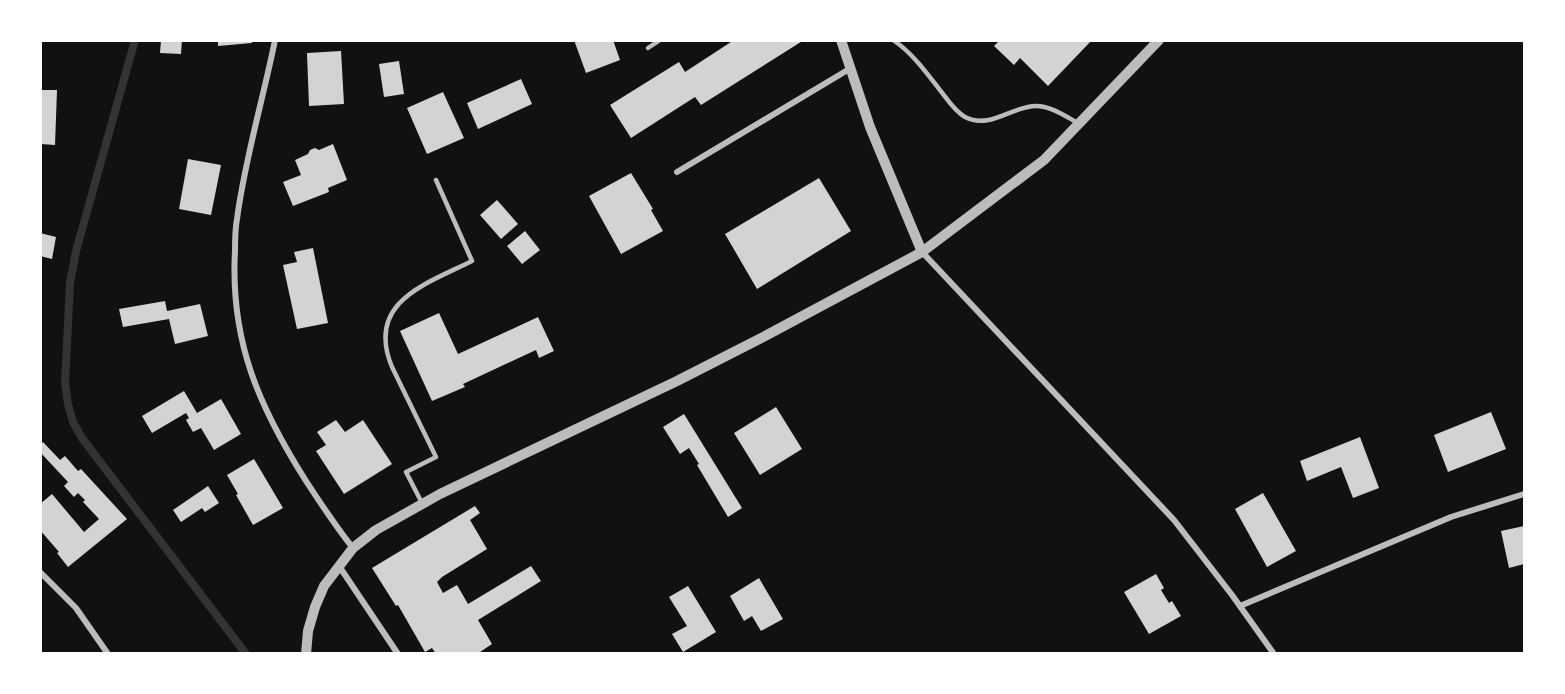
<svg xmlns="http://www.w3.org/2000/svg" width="1565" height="694" font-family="'PT Sans',sans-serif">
<rect width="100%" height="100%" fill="#111"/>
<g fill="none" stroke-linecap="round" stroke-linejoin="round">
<polyline stroke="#333" stroke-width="8" points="135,40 76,251 70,283 65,383 68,404 73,422 82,438 246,654"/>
</g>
<g fill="#d3d3d3">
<polygon points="161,40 182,40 181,54 160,53"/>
<polygon points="218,40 252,40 252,43 218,46"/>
<polygon points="574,40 613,40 620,60 586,73"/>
<polygon points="734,40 804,40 701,105 695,97 631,138 610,105 679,62 685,72"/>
<polygon points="1000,40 1092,40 1048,86 1020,58 1014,65 994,46"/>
<polygon points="341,51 344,104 309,106 307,53"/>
<polygon points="399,61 404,94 384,97 379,64"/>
<polygon points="521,79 532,104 478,129 467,103"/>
<polygon points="40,90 57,90 55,145 40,144"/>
<polygon points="443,92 464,138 427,154 407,108"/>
<polygon points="333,144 347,180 328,188 329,192 293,206 283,182 301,175 295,160 308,154 310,150 315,148 319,150"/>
<polygon points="188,159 221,165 211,215 179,209"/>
<polygon points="631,173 653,209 651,210 663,231 621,254 589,196"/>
<polygon points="819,178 851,231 757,289 725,234"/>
<polygon points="497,200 518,224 501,239 480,215"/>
<polygon points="525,231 540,250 522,264 507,246"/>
<polygon points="40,233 56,237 52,259 40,256"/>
<polygon points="313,248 328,323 297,329 283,265 297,262 294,252"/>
<polygon points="165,301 167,311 200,304 208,336 175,344 169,319 123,327 119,309"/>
<polygon points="439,313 458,354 538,317 554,351 539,358 536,350 463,384 465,387 432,401 400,331"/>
<polygon points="184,391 197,413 221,399 241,434 214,450 201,428 193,432 186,420 189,418 186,413 152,433 142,416"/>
<polygon points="776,407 802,449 760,475 734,433"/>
<polygon points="1491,412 1506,449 1448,472 1434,435"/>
<polygon points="684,414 742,508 728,517 697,465 699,464 689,448 680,454 663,427"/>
<polygon points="336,420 345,432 363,420 392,464 344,494 316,451 326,445 317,432"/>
<polygon points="1360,437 1379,488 1353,498 1341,467 1307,481 1300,461"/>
<polygon points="43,442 60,460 65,456 78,471 81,469 127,519 68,567 57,553 59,552 40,530 40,504 52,494 84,532 99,519 83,502 85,500 78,493 74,497 64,486 68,482 40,452 40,445"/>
<polygon points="254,459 283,508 253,525 236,495 238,494 227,475"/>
<polygon points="208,486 219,503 205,512 202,508 181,522 173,510"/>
<polygon points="1263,493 1296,551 1267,567 1235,509"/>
<polygon points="475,506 480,513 470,520 487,549 442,577 437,582 443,593 457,585 468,604 531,566 541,581 478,620 492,644 477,654 436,654 432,648 425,652 398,605 396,606 372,568"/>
<polygon points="1524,526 1524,564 1509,568 1501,531"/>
<polygon points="1156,574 1164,588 1161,590 1169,603 1172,601 1181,616 1149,634 1124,592"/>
<polygon points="759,578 783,619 761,631 752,616 744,621 730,596"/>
<polygon points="688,586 716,632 683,652 672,634 687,626 669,597"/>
</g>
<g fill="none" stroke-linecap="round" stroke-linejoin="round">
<g stroke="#bcbcbc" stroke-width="4.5">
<path d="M893,40C914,54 928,75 943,94C949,102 956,112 965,117C990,130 1012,106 1036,106C1051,106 1065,116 1078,123"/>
<polyline points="648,48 660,40"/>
<path d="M422,503L406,472L436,457L392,367C365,302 426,284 472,261L436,180"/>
</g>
<g stroke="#bcbcbc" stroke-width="6">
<path d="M275,40C263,100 245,158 237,219C235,229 235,240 235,251C230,341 259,407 306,481C321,504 336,527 353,548"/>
<polyline points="677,172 851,68"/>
<polyline points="922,252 1174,520 1232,595 1274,654"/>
<polyline points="339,566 398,654"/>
<polyline points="40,572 76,608 108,654"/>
<polyline points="1240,606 1451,517 1524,494"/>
</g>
<g stroke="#bcbcbc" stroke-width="10">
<polyline points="841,40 870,127 922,252"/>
<polyline points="306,654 308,631 315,607 324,586 353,548 376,530 440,494 677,381 767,335 922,252 1044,160 1159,40"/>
</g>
</g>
<rect width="1565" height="694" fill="none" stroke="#ffffff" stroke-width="84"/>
</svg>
